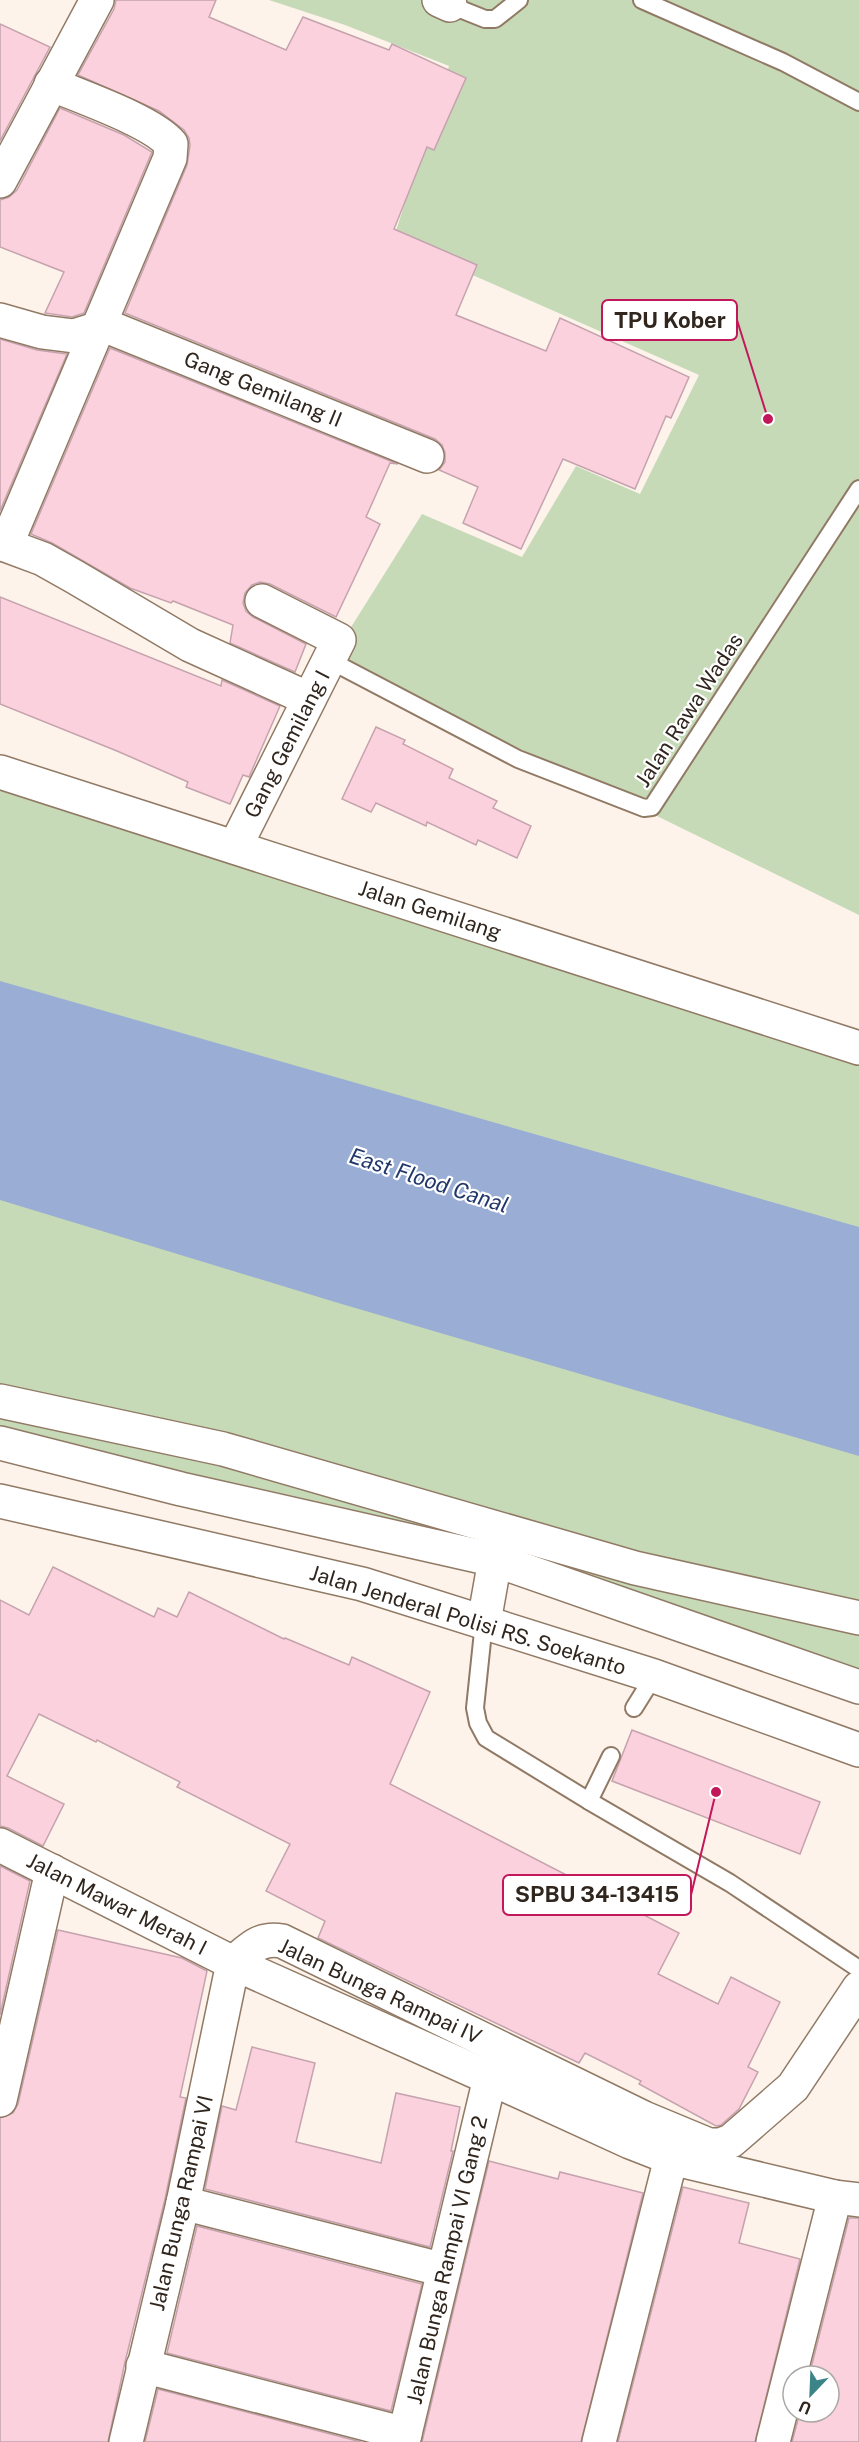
<svg xmlns="http://www.w3.org/2000/svg" width="859" height="2442" font-family="'Public Sans',sans-serif">
<rect width="100%" height="100%" fill="#fdf3ea"/>
<g fill="#c7dab8">
<polygon points="269,0 859,0 859,915 508,743 331,659 422,514 522,557 576,466 640,494 699,375 393,240 449,66 345,25"/>
<polygon points="0,775 859,1047 859,1687 495,1560 0,1443"/>
</g>
<polygon fill="#99add5" points="0,981 859,1227 859,1456 335,1302 0,1200"/>
<g fill="#fbd1dd" stroke="#c5a3ae" stroke-width="1.5">
<polygon points="116,0 216,0 209,17 286,50 303,17 389,50 392,44 466,78 434,150 427,147 394,229 477,265 456,315 546,351 560,318 689,377 671,418 666,416 635,489 563,459 521,549 463,523 478,487 439,470 445,462 445,453 442,445 435,439 125,313 187,165 190,145 189,138 184,130 159,111 78,75 114,9"/>
<polygon points="0,24 50,47 0,141"/>
<polygon points="60,108 124,135 152,152 84,313 72,317 45,313 64,272 0,247 0,200 9,197 17,190"/>
<polygon points="0,339 37,350 67,354 0,511"/>
<polygon points="110,348 398,464 390,463 366,517 380,524 336,617 270,584 260,582 252,585 245,593 243,603 246,611 253,617 306,644 295,672 230,643 233,625 173,601 171,603 130,588 52,543 31,534"/>
<polygon points="0,597 221,686 222,680 280,706 249,777 243,775 230,804 186,787 188,782 117,751 0,704"/>
<polygon points="376,727 405,740 403,744 453,769 449,778 497,801 493,808 531,826 517,858 478,840 476,845 427,822 426,826 376,803 371,812 342,799"/>
<polygon points="53,1567 154,1617 158,1608 177,1617 189,1592 284,1639 285,1638 349,1665 352,1657 430,1692 390,1784 679,1933 658,1974 718,2004 731,1977 780,2002 748,2067 758,2072 739,2109 721,2125 716,2126 639,2084 641,2081 585,2053 579,2063 318,1938 325,1921 266,1891 290,1844 177,1787 180,1782 97,1740 96,1742 39,1714 7,1776 64,1804 43,1846 8,1828 0,1826 0,1600 29,1615"/>
<polygon points="632,1730 820,1802 800,1854 612,1781"/>
<polygon points="0,1866 30,1881 0,2015"/>
<polygon points="58,1930 182,1958 207,1971 180,2097 186,2098 165,2199 125,2362 108,2442 0,2442 0,2118 13,2113 18,2104"/>
<polygon points="252,2047 315,2063 296,2142 381,2163 396,2093 460,2107 451,2151 453,2151 430,2247 205,2189 222,2106 236,2110"/>
<polygon points="489,2161 558,2179 560,2172 643,2193 581,2442 422,2442"/>
<polygon points="683,2187 749,2203 739,2243 800,2259 755,2442 618,2442"/>
<polygon points="849,2218 859,2218 859,2442 792,2442 800,2412 829,2412 829,2376 809,2376"/>
<polygon points="197,2226 422,2284 391,2411 167,2353"/>
<polygon points="158,2389 361,2442 145,2442"/>
</g>
<g fill="none" stroke-linecap="round" stroke-linejoin="round">
<g stroke="#917a65" stroke-width="20">
<g id="lane">
<polyline points="642,0 783,62 859,102"/>
<polyline points="450,5 485,19 495,19 519,0"/>
<polyline points="329,660 518,759 644,808 652,807 859,489"/>
<polyline points="484,1622 475,1708 478,1723 486,1738 589,1801"/>
<polyline points="634,1708 654,1676"/>
<polyline points="611,1756 589,1801 730,1883 859,1969"/>
</g>
</g>
<g stroke="#917a65" stroke-width="36">
<g id="street">
<polyline points="439,0 450,5"/>
<polyline points="0,181 97,0"/>
<polyline points="0,320 42,332 74,336 106,326 427,456"/>
<polyline points="0,543 43,559 75,577 190,645 309,699"/>
<path d="M6,545L170,158L171,144C152,121 81,97 51,84"/>
<polyline points="0,772 859,1048"/>
<polyline points="235,847 339,640 262,601"/>
<polyline points="0,1401 223,1449 635,1568 859,1618"/>
<polyline points="0,1845 233,1963 490,2078 630,2142 671,2158 835,2197 859,2200"/>
<path d="M233,1963C250,1949 259,1937 282,1941L644,2118L709,2145H720L731,2141L793,2087L859,1988"/>
<polyline points="0,2100 52,1871"/>
<polyline points="183,2203 444,2270"/>
<polyline points="143,2366 405,2434"/>
<polyline points="126,2442 183,2203 233,1963"/>
<polyline points="403,2442 490,2078"/>
<polyline points="599,2442 671,2158 680,2137"/>
<polyline points="773,2442 835,2197"/>
</g>
</g>
<g stroke="#917a65" stroke-width="36">
<g id="primary">
<polyline points="0,1443 181,1489 495,1560 859,1687"/>
<polyline points="0,1501 362,1584 654,1676 859,1750"/>
<polyline points="484,1622 495,1560"/>
</g>
</g>
<use href="#lane" stroke="#fff" stroke-width="16"/>
<use href="#street" stroke="#fff" stroke-width="33"/>
<use href="#primary" stroke="#fff" stroke-width="33"/>
</g>
<g text-anchor="middle" dominant-baseline="central" stroke-width="4.5" stroke-linejoin="round" paint-order="stroke">
<g font-size="21" fill="#30261e" stroke="#fff">
<text transform="translate(263 389) rotate(22)">Gang Gemilang II</text>
<text transform="translate(689 710) rotate(-57)">Jalan Rawa Wadas</text>
<text transform="translate(287 744) rotate(-63)">Gang Gemilang I</text>
<text transform="translate(430 910) rotate(18)">Jalan Gemilang</text>
<text transform="translate(468 1620) rotate(17)">Jalan Jenderal Polisi RS. Soekanto</text>
<text transform="translate(117 1904) rotate(27)">Jalan Mawar Merah I</text>
<text transform="translate(380 1991) rotate(25)">Jalan Bunga Rampai IV</text>
<text transform="translate(181 2203) rotate(-77)">Jalan Bunga Rampai VI</text>
<text transform="translate(447 2260) rotate(-77)">Jalan Bunga Rampai VI Gang 2</text>
</g>
<g font-size="22" font-style="italic" fill="#22386b" stroke="#fff">
<text transform="translate(429 1180) rotate(18)">East Flood Canal</text>
</g>
</g>
<path fill="none" stroke="#c2185b" stroke-width="2" d="M768 419L737 320M716 1792L691 1895"/>
<g fill="#c2185b" stroke="#fff" stroke-width="2">
<circle cx="768" cy="419" r="6"/>
<circle cx="716" cy="1792" r="6"/>
</g>
<g fill="#fff" stroke="#c2185b" stroke-width="2">
<rect x="602" y="300" width="135" height="40" rx="6"/>
<rect x="503" y="1875" width="188" height="40" rx="6"/>
</g>
<g font-size="22" text-anchor="middle" font-weight="bold" fill="#30261e">
<text x="670" y="328">TPU Kober</text>
<text x="597" y="1902">SPBU 34-13415</text>
</g>
<g transform="translate(811 2394) rotate(203)"><circle r="28" fill="#ffffff" stroke="#aca8a5" stroke-width="1.5"/>
<path d="M0-4.5L10 22L0 15L-10 22Z" fill="#3c8487"/>
<text y="-9" font-size="16" font-weight="bold" text-anchor="middle" fill="#30261e">U</text>
</g>
</svg>
